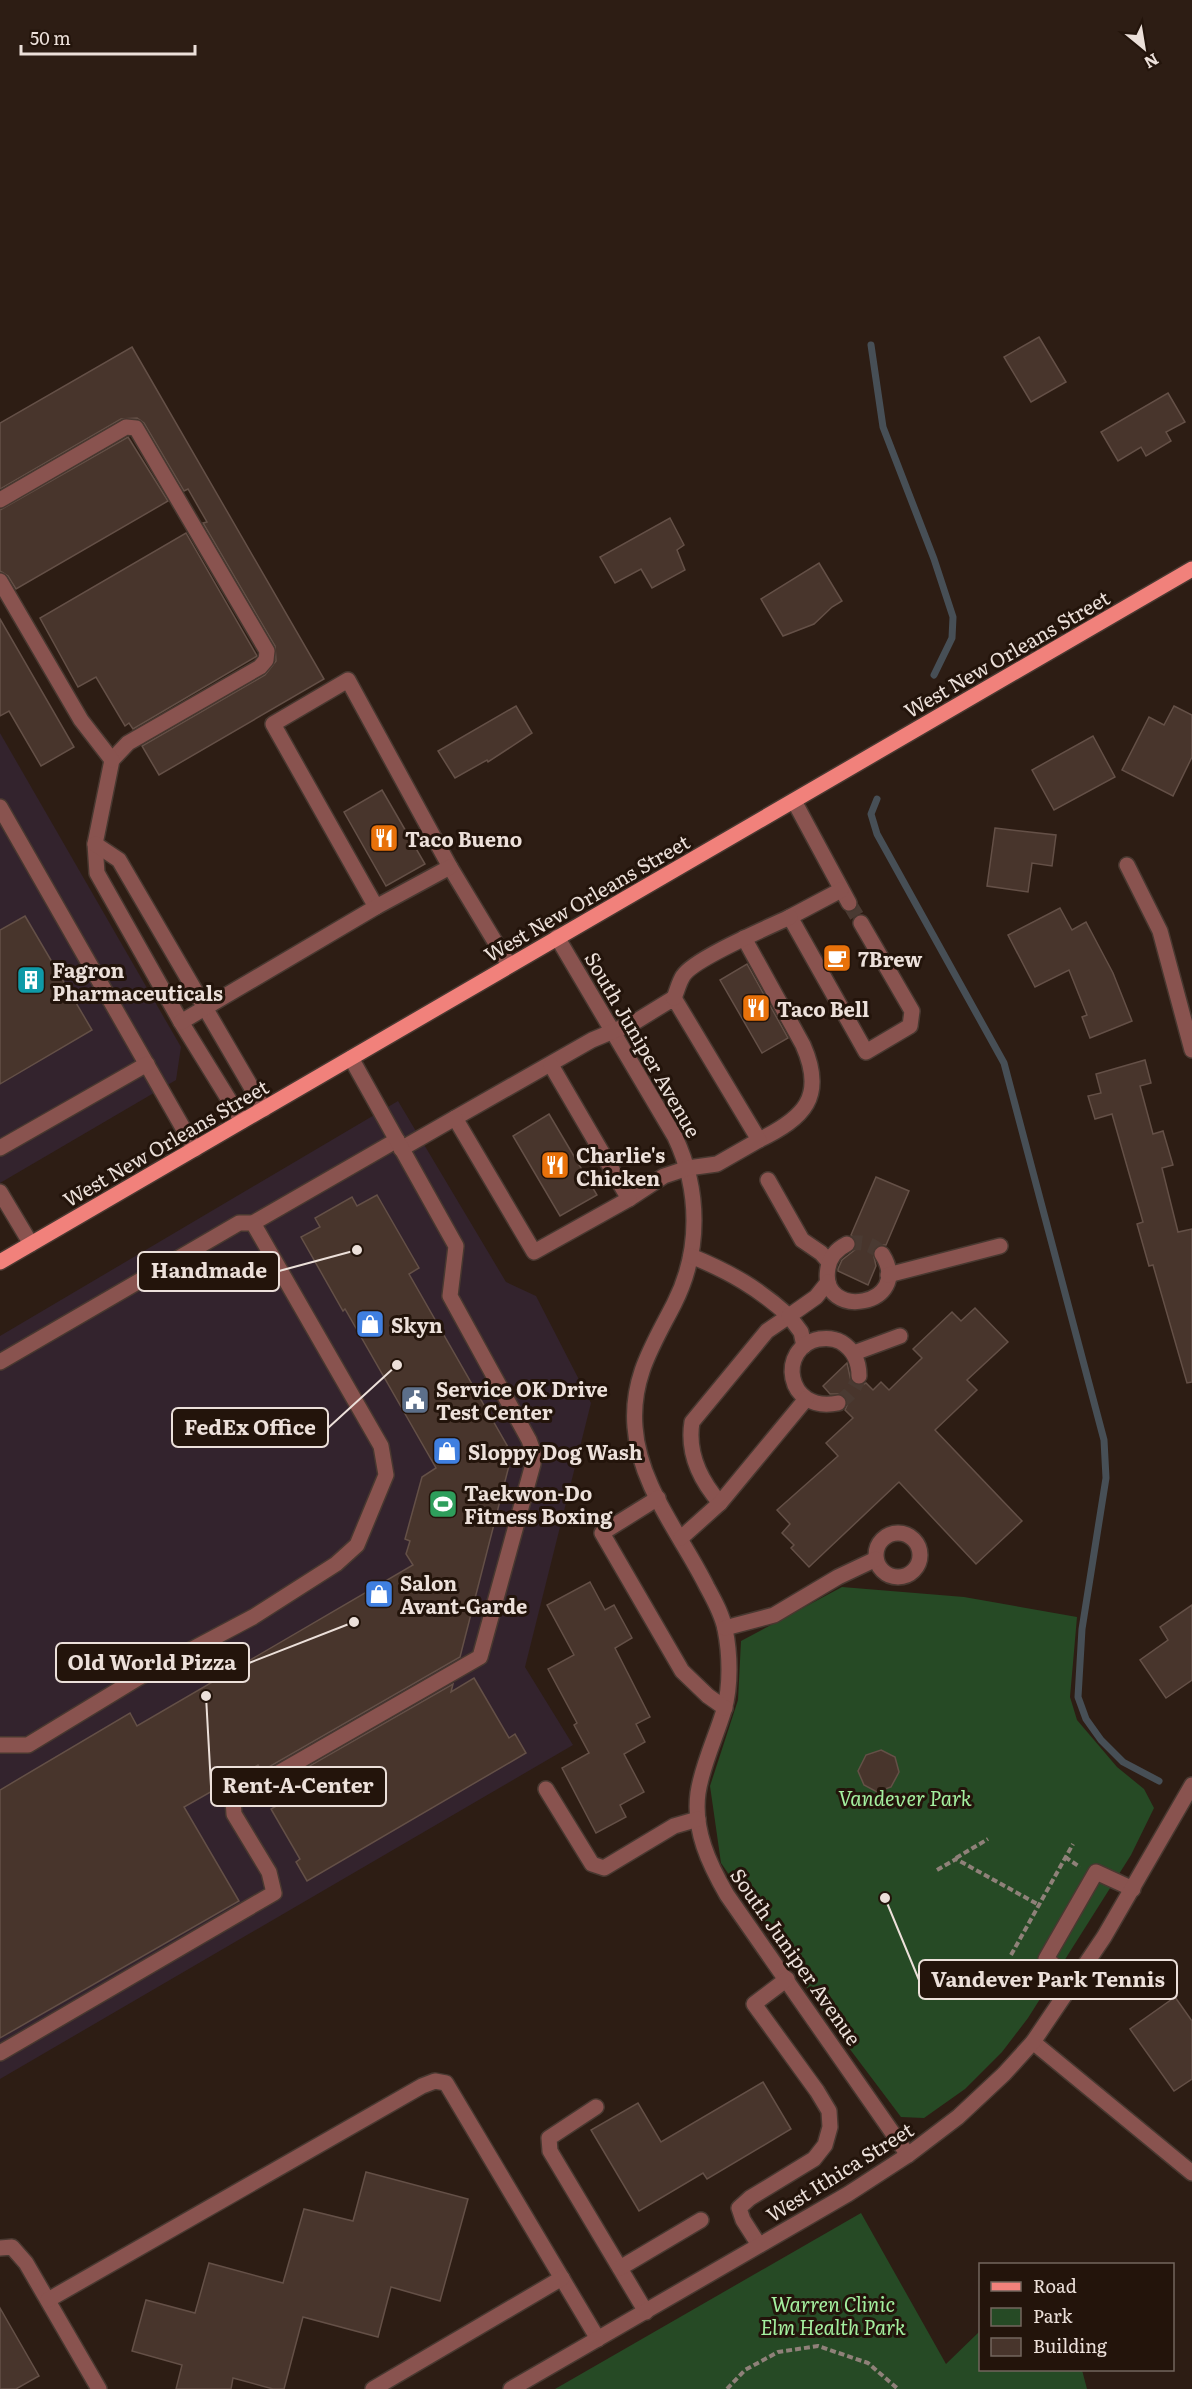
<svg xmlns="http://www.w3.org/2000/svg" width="1192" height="2389" font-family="Literata,serif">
<rect width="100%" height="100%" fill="#2d1d14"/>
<g fill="#33232d">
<polygon points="0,733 181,1047 176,1080 0,1183"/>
<polygon points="398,1101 506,1282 536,1296 591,1403 525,1667 573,1745 0,2079 0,1336"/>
</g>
<g fill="#264a25">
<polygon points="842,1587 964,1597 1077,1617 1070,1697 1077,1720 1117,1767 1144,1789 1154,1808 1131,1855 1028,2018 1002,2052 965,2089 924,2118 901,2117 840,2036 721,1863 710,1786 738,1700 741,1641"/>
<polygon points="861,2213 946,2364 980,2331 980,2370 1082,2370 1087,2389 555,2389"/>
</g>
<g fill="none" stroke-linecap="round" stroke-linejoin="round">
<g stroke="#474f56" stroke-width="7">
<polyline points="871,345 883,427 934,559 953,617 952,638 934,675"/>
<polyline points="877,799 871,814 877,834 1004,1063 1104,1440 1106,1478 1082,1629 1078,1697 1086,1719 1101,1740 1123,1762 1159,1781"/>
</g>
</g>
<g fill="#48352c" stroke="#645047" stroke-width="1.5">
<polygon points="1039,337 1066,382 1031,402 1004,357"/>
<polygon points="132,347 324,679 159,775 142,746 265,675 276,661 275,646 203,523 207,522 188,489 184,491 144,423 137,418 121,419 0,489 0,423"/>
<polygon points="1168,393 1185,422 1166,432 1171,441 1146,456 1141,447 1118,461 1101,432"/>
<polygon points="128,437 168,501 16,589 8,576 0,571 0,510"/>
<polygon points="670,518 684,545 677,550 685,570 652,588 641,569 615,583 600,557"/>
<polygon points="186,533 257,656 133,729 129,723 125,726 96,677 78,687 40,618"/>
<polygon points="819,563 842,601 832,607 814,624 783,636 761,599"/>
<polygon points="0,619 74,747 41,766 9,711 0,716"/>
<polygon points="516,706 532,733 488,762 487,760 455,778 438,751"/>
<polygon points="1174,706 1192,715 1192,757 1173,796 1122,770 1149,717 1164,725"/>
<polygon points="1093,736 1115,777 1054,810 1032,770"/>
<polygon points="382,790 425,864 386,886 344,812"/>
<polygon points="995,828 1056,835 1052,866 1032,863 1028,892 987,886"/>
<polygon points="1060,908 1072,930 1086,922 1113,973 1132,1021 1090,1038 1082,1017 1087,1015 1069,970 1035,987 1008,935"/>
<polygon points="25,916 92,1030 0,1084 0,930"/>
<polygon points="747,964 788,1038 762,1053 720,980"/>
<polygon points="1145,1060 1151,1083 1140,1086 1153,1134 1163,1131 1173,1165 1162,1168 1178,1232 1192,1229 1192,1382 1187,1383 1153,1265 1149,1266 1137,1224 1143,1222 1112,1114 1095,1119 1088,1096 1101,1093 1096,1074"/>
<polygon points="549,1114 597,1195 560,1216 513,1136"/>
<polygon points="876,1177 909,1191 886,1245 878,1245 873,1252 876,1266 868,1285 838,1271 838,1269 842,1260 856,1249 856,1240 851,1235"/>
<polygon points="377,1195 419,1268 409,1274 512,1454 460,1657 262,1771 258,1765 184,1807 239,1901 0,2038 0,1790 130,1713 137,1726 413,1565 406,1554 410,1541 405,1539 422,1477 436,1468 345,1309 343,1311 301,1237 320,1227 315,1218 352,1197 357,1206"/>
<polygon points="975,1308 1008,1342 967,1380 977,1390 935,1430 1022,1521 976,1564 899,1482 809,1567 791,1548 794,1545 782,1533 790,1524 777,1510 838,1456 826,1443 853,1418 845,1410 848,1403 846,1397 842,1394 830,1394 823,1386 847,1363 851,1381 854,1384 860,1386 866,1383 873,1390 881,1382 889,1390 922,1358 913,1349 952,1312 961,1321"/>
<polygon points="590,1582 605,1610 614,1605 632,1638 615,1648 650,1717 636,1724 645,1742 624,1754 644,1792 620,1805 626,1817 596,1833 562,1768 589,1753 574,1725 577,1723 548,1669 574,1655 547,1605"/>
<polygon points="1192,1605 1192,1680 1166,1698 1140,1660 1168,1640 1160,1627"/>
<polygon points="474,1678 509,1738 515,1734 526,1753 307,1881 296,1862 300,1859 271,1809 280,1804 271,1788 453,1684 451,1692"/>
<polygon points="881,1750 895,1757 899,1772 891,1787 877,1792 864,1785 858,1771 866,1755"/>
<polygon points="1175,1997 1192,2021 1192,2079 1174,2091 1130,2029"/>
<polygon points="763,2082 791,2129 707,2179 703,2173 639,2211 591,2130 638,2103 661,2142"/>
<polygon points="366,2172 468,2199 440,2301 391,2287 378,2337 303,2317 284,2389 273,2389 233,2378 231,2389 176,2389 182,2365 132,2351 146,2300 195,2313 209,2263 283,2283 304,2209 353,2221"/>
<polygon points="0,2308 39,2376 16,2389 0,2389"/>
</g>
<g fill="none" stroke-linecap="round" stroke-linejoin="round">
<g stroke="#4a3a32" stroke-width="15" stroke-dasharray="15 8" stroke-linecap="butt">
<polyline points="849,903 861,923"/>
<path d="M847,1244C861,1241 872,1243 882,1254"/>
<path d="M838,1403C850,1395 855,1389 859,1376"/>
</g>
<g stroke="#483830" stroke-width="18">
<g id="minor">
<polyline points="0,500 126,427 136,428 267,651 266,660 260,667 128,743 112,760 95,844 97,873 181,1022 242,1121"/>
<polyline points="0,581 81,720 112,760"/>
<polyline points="794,801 849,903"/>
<polyline points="0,807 195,1149"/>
<polyline points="95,844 119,860 264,1109"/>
<polyline points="1127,865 1160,931 1192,1050"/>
<polyline points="841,890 790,917 866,1052 910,1026 912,1011 861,923"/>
<polyline points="376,907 273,724 348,680 450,867 509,965"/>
<path d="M557,937L675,1137C700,1190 701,1251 674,1304C653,1345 631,1378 635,1427C639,1486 682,1536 707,1587C714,1600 722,1614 725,1629C730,1653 731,1686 724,1710C716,1737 702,1765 698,1793C693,1830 709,1864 727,1895L908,2155"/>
<path d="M744,938L803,1045C826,1097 804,1118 759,1140"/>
<polygon points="674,998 759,1140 717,1164 688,1168 664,1176 629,1199 534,1252 455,1118 592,1040 635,1022"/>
<path d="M674,998C677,991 679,982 683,976C693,959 769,927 790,917"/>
<polyline points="181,1022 376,907 450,867"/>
<polyline points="551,1065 629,1199"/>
<polyline points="0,1148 147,1064"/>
<polyline points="401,1149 455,1118"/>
<polyline points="768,1180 802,1240 821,1253 829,1262"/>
<polyline points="0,1192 31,1244"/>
<polyline points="253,1223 397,1140"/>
<path d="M847,1244C837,1249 830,1256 828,1268C818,1322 915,1306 882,1254"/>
<path d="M691,1256C730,1272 758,1288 789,1316L767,1331L692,1422C687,1453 700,1480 720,1503"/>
<polyline points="888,1275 1000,1246"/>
<polyline points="804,1346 801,1332 789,1316 816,1297 828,1282"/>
<polyline points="854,1353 900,1336"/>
<polyline points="0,1362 239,1223 253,1223 381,1446 386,1475 357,1545 336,1564 253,1617 138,1678 28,1745 0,1745"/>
<path d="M838,1403C785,1414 777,1347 819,1339C826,1338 834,1338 841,1342C854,1350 859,1361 859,1376"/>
<polyline points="658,1498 602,1533 682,1671 708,1696 725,1708"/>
<circle cx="898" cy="1555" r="22"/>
<polyline points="681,1538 720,1503 806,1399"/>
<polyline points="725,1628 774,1615 838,1577 876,1559"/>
<polyline points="546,1789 592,1864 604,1868 674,1826 698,1819"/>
<polyline points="1075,1982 1046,1959 1096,1872 1133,1889"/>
<polyline points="1033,2042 1192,2173"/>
<polyline points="0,2053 274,1893 269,1872 234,1814 233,1799 480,1657 533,1464 533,1451 529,1440 450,1296 456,1246 351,1058"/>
<polyline points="596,2107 549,2138 550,2151 646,2312"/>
<polyline points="759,2245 743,2220 739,2208 750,2198 814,2159 825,2145 830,2127 829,2111 817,2091 754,2004 787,1979"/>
<polyline points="0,2248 12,2247 26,2263 99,2389"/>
<polyline points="620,2268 701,2220"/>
<polyline points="48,2300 422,2086 435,2081 446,2083 598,2339"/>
<polyline points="373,2389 562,2278"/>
<polyline points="511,2389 848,2194 908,2155 958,2117 1004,2074 1033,2042 1104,1937 1192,1785"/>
</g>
</g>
<g stroke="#483830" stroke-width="18">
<polyline id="major" points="0,1262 1192,569"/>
</g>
<g stroke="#8f8179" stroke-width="4" stroke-dasharray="6 3" stroke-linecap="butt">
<polyline points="1065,1857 1080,1867"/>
<polyline points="956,1858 988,1839"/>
<polyline points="937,1870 956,1859 1039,1905"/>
<polyline points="1011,1955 1073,1844"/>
<polyline points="727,2389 745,2370 778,2352 818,2346 868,2363 898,2389"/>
</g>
<use href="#minor" stroke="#89534f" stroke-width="15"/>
<use href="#major" stroke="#f1817b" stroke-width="15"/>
</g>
<defs>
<g id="restaurant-square" transform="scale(1.5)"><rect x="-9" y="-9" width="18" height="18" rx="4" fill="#e8710a" stroke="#23140b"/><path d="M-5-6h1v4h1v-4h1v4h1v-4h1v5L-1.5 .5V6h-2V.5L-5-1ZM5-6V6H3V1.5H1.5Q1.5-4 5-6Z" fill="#fff"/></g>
<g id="cafe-square" transform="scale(1.5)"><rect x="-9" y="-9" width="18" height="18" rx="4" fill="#e8710a" stroke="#23140b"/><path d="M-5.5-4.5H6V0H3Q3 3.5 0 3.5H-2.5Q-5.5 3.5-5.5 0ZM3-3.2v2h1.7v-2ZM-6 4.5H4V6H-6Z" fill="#fff"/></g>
<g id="building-square" transform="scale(1.5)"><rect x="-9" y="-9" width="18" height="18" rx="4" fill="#0f9aa8" stroke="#23140b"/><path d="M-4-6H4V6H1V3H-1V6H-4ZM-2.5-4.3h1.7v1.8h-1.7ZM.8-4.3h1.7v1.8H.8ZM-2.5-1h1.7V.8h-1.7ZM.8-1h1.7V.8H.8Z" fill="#fff"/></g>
<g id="shop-square" transform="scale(1.5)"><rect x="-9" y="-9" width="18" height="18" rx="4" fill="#3f7fe0" stroke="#23140b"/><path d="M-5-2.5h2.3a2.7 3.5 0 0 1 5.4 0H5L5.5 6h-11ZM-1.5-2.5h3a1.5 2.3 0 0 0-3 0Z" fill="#fff"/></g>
<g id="civic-square" transform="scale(1.5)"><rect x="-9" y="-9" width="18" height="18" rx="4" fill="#5c6f8a" stroke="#23140b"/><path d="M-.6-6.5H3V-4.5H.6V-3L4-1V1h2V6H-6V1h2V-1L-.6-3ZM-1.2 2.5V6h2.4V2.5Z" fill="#fff"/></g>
<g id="stadium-square" transform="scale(1.5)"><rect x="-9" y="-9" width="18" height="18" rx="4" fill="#2e9e5b" stroke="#23140b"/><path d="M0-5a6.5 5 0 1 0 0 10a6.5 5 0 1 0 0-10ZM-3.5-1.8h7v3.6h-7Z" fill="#fff"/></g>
</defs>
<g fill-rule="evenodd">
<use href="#restaurant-square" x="384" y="838"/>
<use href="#cafe-square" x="837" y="958"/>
<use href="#building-square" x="31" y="980"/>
<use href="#restaurant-square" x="756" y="1008"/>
<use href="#restaurant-square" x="555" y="1165"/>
<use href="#shop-square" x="370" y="1324"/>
<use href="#civic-square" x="415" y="1400"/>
<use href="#shop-square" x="447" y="1451"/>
<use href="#stadium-square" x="443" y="1504"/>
<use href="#shop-square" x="379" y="1594"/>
</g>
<g text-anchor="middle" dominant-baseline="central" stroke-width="6" stroke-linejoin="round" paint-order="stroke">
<g font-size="20" fill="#ece0da" stroke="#23140b">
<text transform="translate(1006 653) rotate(-30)">West New Orleans Street</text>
<text transform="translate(586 897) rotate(-30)">West New Orleans Street</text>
<text transform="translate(644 1044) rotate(60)">South Juniper Avenue</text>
<text transform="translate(165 1142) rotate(-30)">West New Orleans Street</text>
<text transform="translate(797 1956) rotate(55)">South Juniper Avenue</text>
<text transform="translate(839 2171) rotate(-32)">West Ithica Street</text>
</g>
<g font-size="20" font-weight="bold" fill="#ece0da" stroke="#23140b" text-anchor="start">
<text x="405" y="838">Taco Bueno</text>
<text x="858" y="958">7Brew</text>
<text x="52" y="969">Fagron<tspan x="52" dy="23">Pharmaceuticals</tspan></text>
<text x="777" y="1008">Taco Bell</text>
<text x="576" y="1154">Charlie's<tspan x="576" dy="23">Chicken</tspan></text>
<text x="391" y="1324">Skyn</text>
<text x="436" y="1388">Service OK Drive<tspan x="436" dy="23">Test Center</tspan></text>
<text x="468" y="1451">Sloppy Dog Wash</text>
<text x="464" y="1492">Taekwon-Do<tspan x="464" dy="23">Fitness Boxing</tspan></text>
<text x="400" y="1582">Salon<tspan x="400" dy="23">Avant-Garde</tspan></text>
</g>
<g font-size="20" font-style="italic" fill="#a4f09f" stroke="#23140b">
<text x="905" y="1797">Vandever Park</text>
<text x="833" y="2303">Warren Clinic<tspan x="833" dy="23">Elm Health Park</tspan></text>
</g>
</g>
<path fill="none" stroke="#ece0da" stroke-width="2" d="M357 1250L279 1271M397 1365L328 1428M354 1622L249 1663M206 1696L211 1786M885 1898L919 1980"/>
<g fill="#ece0da" stroke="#23140b" stroke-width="2">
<circle cx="357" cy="1250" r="6"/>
<circle cx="397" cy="1365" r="6"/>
<circle cx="354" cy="1622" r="6"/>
<circle cx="206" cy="1696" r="6"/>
<circle cx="885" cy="1898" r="6"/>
</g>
<g fill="#23140b" stroke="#ece0da" stroke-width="2">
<rect x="138" y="1252" width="141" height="39" rx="6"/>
<rect x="172" y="1408" width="156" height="39" rx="6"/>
<rect x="56" y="1643" width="193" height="39" rx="6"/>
<rect x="211" y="1767" width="175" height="39" rx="6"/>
<rect x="919" y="1960" width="258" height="39" rx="6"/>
</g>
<g font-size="21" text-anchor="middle" font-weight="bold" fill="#ece0da">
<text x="209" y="1278">Handmade</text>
<text x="250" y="1435">FedEx Office</text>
<text x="152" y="1670">Old World Pizza</text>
<text x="298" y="1793">Rent-A-Center</text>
<text x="1048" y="1987">Vandever Park Tennis</text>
</g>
<rect x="979" y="2263" width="195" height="108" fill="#23140b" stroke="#73665e" stroke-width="1.5"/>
<rect x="991" y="2282" width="30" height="9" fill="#f1817b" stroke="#73665e" stroke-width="1.5"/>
<text x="1033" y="2293" font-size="18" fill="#ece0da">Road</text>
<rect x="991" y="2308" width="30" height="18" fill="#264a25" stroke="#73665e" stroke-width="1.5"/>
<text x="1033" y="2323" font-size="18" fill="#ece0da">Park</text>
<rect x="991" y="2338" width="30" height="18" fill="#48352c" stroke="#73665e" stroke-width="1.5"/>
<text x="1033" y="2353" font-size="18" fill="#ece0da">Building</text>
<g transform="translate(1144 48) rotate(150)" stroke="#23140b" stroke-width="4.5" paint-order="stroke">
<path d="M0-4.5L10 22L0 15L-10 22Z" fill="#ece0da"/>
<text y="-9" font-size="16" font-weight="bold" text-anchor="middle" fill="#ece0da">N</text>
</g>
<path d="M21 45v9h174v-9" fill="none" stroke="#ece0da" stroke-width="3"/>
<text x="30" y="45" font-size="18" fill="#ece0da" stroke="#23140b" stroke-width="4.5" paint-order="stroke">50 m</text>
</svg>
